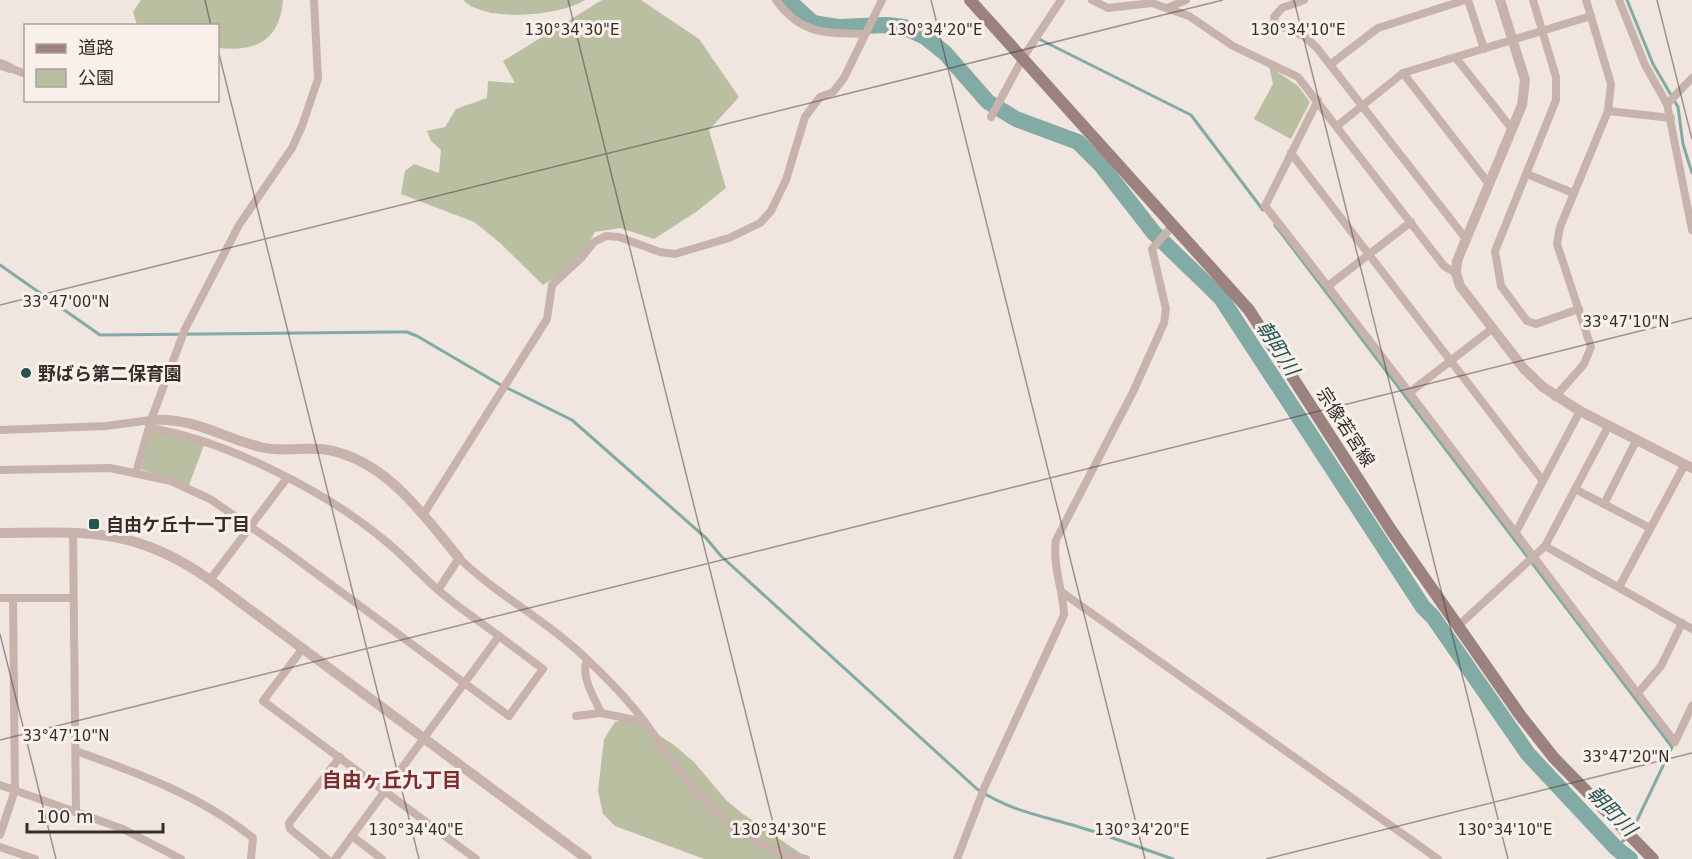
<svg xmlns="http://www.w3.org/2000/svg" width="1692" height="859" font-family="'DejaVu Sans','Noto Sans JP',sans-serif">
<rect width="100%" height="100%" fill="#f1e5df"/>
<g fill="#bbbfa1">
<path d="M141,0H282L283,1C279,41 256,52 218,48V26L137,25L133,12Z"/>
<path d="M463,0H585C560,16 485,23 463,0Z"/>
<polygon points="602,0 641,0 699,39 739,97 709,130 726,188 696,212 654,239 620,228 595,232 577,263 543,285 499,242 474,222 401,194 405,171 414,164 439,173 441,150 431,141 427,131 445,127 456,109 487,98 488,81 515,83 503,61"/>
<polygon points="1269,66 1298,86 1310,102 1291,139 1254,119 1273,84"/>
<polygon points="155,431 204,445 189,485 142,470 140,466 151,433"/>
<polygon points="632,718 674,745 694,762 726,800 743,814 809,859 704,859 615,826 603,814 598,791 604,739 615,722"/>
</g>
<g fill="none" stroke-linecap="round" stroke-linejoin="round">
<g stroke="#81aba4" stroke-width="3">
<polyline points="1627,0 1653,64 1678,107 1683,144 1692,173"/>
<polyline points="1039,39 1191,115 1263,210"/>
<polyline points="1275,225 1672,747 1631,833"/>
<path d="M0,265L100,335L392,332H407L417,336L499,384L572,420L706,538L721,556L977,789C1011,811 1038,815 1076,826C1109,836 1141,848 1173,859"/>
<polyline points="1616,848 1626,838"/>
</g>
<polyline stroke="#81aba4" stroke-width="16" points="788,0 813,23 838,27 887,25 904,27 925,37 945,53 988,102 1016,119 1078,142 1101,165 1154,233 1221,298 1423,607 1433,617 1528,754 1616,848 1630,859"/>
<g stroke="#c8b3ac" stroke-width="8">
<path d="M776,0C801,35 826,33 865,34"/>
<polyline points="1092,0 1108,8 1152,3 1189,16 1233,46 1298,77 1444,266 1456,273"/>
<polyline points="1304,0 1282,8 1274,17 1275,24 1304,36 1317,48 1466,239"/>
<polyline points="1468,0 1484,49"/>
<polyline points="1533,0 1556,77 1556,100 1495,251 1501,286 1527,321 1536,324 1579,309"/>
<polyline points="1619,0 1645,65 1667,104 1692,230"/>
<polyline points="1167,8 1186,0"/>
<polyline points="1456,58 1512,129"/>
<polyline points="1331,64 1378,28 1465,0"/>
<polyline points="10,68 26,74"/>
<polyline points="1403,73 1489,184"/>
<path d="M1318,100L1265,206C1405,383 1537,564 1675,742L1692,706"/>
<polyline points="1667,104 1692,78"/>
<polyline points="1608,111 1671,118"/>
<polyline points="991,117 1024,56 1061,0"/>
<polyline points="1337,126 1403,73 1591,16"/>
<polyline points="1291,153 1543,481 1516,532"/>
<polyline points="1527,174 1573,193"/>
<polyline points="1328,286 1411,222"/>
<polyline points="1409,393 1493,328"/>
<polyline points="1555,397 1584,364 1591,347 1557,244 1560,227 1608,111 1611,84 1586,0"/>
<path d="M149,428C223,439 325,491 383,539C402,554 419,573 437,589C456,606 478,620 499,636L335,859"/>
<polyline points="0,430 106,426 151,420"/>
<polyline points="0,470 110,468 171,481 210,499 283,549 509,716 543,669 499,636"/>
<polyline points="136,473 151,420 185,329 239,225 292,148 302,126 318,79 314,0"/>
<polyline points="1543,481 1580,411"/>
<polyline points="1575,489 1650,528"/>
<polyline points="1604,504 1637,439"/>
<polyline points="423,515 547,319 552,285 582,257 594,242 606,236 619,237 660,252 675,254 729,238 760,223 771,211 786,180 805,117 820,97 833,92 844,78 882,0"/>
<polyline points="73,532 76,812"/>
<polyline points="1545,546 1692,629"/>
<polyline points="210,580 287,478"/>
<polyline points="1619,587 1685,464"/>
<path d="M438,590L459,558C496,594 541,617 578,651C602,673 625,696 644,721C692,786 720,841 806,859"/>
<polyline points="1063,593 1438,859"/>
<polyline points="0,598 73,598"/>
<polyline points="1458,626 1545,546 1609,425"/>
<polyline points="303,648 263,701 476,859"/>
<path d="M587,660C580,676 595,699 601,713"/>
<polyline points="1638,693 1661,666 1682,623"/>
<polyline points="576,716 601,713 645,722"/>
<path d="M76,751C138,773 201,796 253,838L251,859"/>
<polyline points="0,785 123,829 181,859"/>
<polyline points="0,835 15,790 13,598"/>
<polyline points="352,836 382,859"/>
<polyline points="0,847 35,859"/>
<polyline points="327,859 290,829 289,823 340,757"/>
<path d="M957,859L985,786L1064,615C1063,590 1052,564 1056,540L1133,392L1164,323L1166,309L1152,249L1174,224"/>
</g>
<g stroke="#c8b3ac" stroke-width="10">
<polyline points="1500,0 1525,80 1522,105 1457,261 1456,273 1460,286 1524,369 1543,387 1580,411 1692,468"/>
<polyline points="0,64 10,68"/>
<path d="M151,420C193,417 221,437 260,447C283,453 306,446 328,450C387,461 424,516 459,558"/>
<path d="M0,533C87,532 136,527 210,580L587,859"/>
</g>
<polyline stroke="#9c827e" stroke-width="12" points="970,0 1249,310 1391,530 1520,715 1554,758 1653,859"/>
</g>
<path fill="none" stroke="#372c2a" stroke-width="1.5" stroke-opacity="0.45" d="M205,0L211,26M568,0L782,859M931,0L1145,859M1294,0L1508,859M1657,0L1692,139M218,50L419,859M0,305L1223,0M0,634L56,859M0,740L1692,318M1266,859L1692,753"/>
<g fill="#23554e" stroke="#f9f0ec" stroke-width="2">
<circle cx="26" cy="373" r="6"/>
<rect x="88" y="518" width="12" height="12" rx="3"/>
</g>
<g text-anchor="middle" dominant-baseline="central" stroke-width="6" stroke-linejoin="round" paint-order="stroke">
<g font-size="18" font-weight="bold" fill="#372c2a" stroke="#f9f0ec" text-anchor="start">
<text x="38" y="373">野ばら第二保育園</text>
<text x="106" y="524">自由ケ丘十一丁目</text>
</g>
<g font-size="18" fill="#372c2a" stroke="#f9f0ec">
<text transform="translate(1346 427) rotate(57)">宗像若宮線</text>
</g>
<g font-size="20" font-style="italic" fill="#23554e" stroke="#f9f0ec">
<text transform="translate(1278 348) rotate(57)">朝町川</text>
<text transform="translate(1612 811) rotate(46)">朝町川</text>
</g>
<g font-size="20" font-weight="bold" fill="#7f2d2b" stroke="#f9f0ec">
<text x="392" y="780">自由ヶ丘九丁目</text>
</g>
</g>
<g font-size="15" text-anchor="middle" fill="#372c2a" stroke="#f9f0ec" stroke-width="6" stroke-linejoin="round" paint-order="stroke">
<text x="572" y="35">130°34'30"E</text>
<text x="935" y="35">130°34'20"E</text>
<text x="1298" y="35">130°34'10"E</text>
<text x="66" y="307">33°47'00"N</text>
<text x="1626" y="327">33°47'10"N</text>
<text x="66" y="741">33°47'10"N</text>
<text x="1626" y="762">33°47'20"N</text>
<text x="416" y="835">130°34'40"E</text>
<text x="779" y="835">130°34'30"E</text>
<text x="1142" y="835">130°34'20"E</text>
<text x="1505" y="835">130°34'10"E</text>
</g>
<rect x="24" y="24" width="195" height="78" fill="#f9f0ec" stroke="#aba29e" stroke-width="1.5"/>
<rect x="36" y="44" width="30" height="9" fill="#9c827e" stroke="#aba29e" stroke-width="1.5"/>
<text x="78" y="54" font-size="18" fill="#372c2a">道路</text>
<rect x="36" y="69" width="30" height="18" fill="#bbbfa1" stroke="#aba29e" stroke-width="1.5"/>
<text x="78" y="84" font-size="18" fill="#372c2a">公園</text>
<path d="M27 823v9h136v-9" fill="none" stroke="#372c2a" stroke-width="3"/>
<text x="36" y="823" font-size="18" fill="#372c2a" stroke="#f9f0ec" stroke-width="4.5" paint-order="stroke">100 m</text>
</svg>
